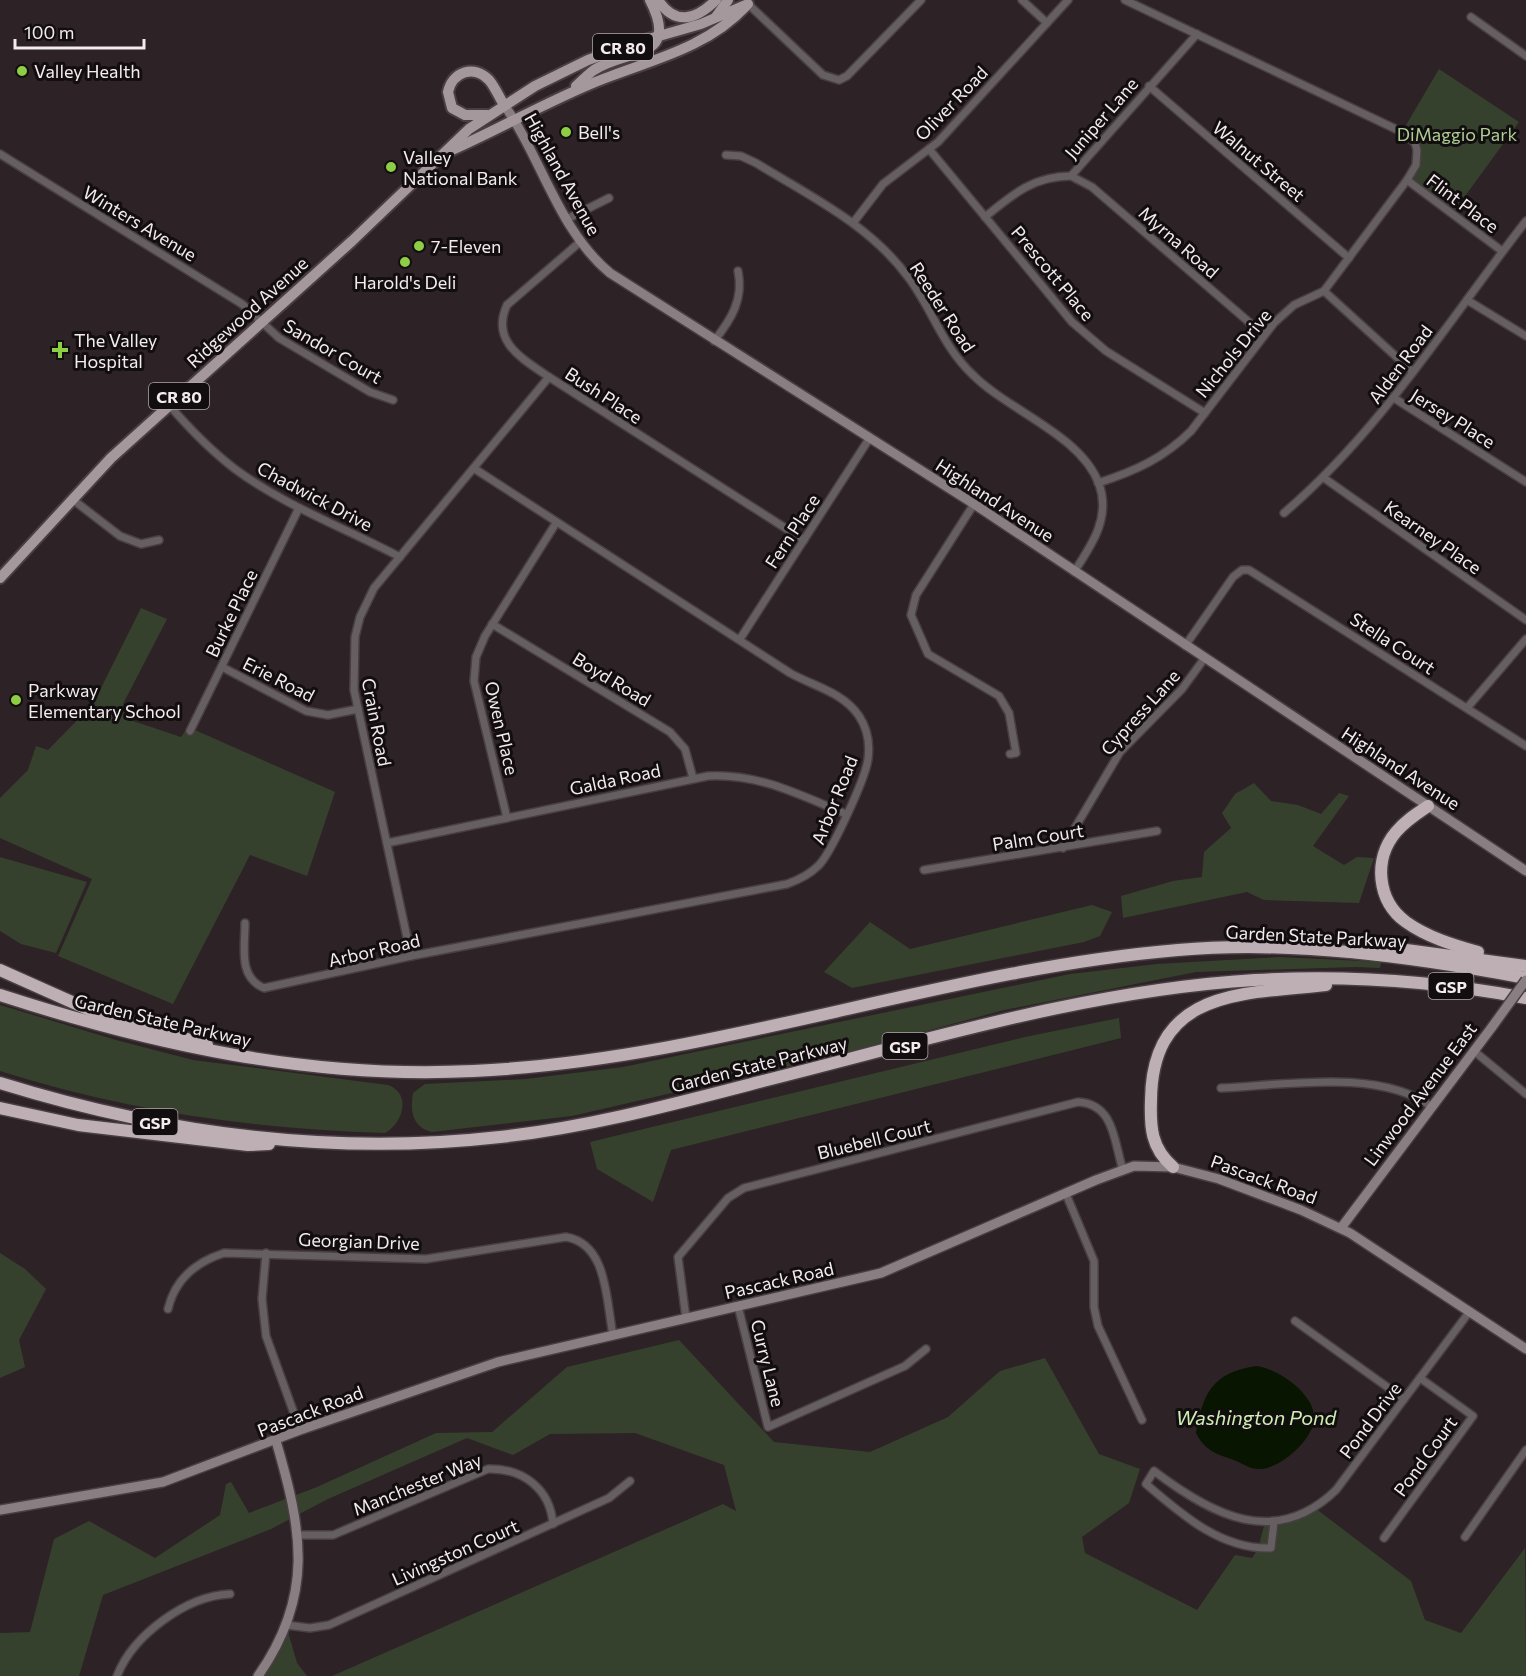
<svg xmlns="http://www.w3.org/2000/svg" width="1526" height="1676" font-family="Commissioner,sans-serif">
<rect width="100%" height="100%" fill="#2d2226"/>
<g fill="#36412d">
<polygon points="1439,69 1519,122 1452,214 1407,180 1416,165 1417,150 1402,132"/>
<polygon points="141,608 167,619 123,704 130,720 181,737 188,727 335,792 307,876 250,855 173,1004 58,956 92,879 0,838 0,798 28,770 36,746 48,750 93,704"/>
<polygon points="1254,783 1271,801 1298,805 1321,814 1339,793 1349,796 1313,846 1344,865 1357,857 1374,858 1359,903 1264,900 1247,892 1123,918 1121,896 1173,881 1202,877 1204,852 1231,828 1222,813 1235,794"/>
<polygon points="0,857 87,882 56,953 21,944 0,931"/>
<polygon points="1092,905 1112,912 1100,936 1084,942 852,988 824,972 870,922 910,949"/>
<path d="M1280,957L1381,962L1380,968L1355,967L1196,972L1004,1010L841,1054L572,1116L432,1132C412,1127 410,1111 413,1093L425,1084L526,1079L623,1067L1070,974L1157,964Z"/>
<path d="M0,1005L116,1040L193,1060L388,1085C412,1094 403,1123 385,1133C254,1129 125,1111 0,1071Z"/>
<polygon points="1119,1018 1121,1038 671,1150 653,1202 597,1169 590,1142 1025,1037"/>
<polygon points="0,1253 25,1269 46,1289 19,1340 25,1367 0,1378"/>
<polygon points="679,1340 774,1442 870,1452 948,1417 1000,1371 1045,1358 1099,1454 1140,1469 1129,1503 1082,1537 1085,1553 1197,1610 1235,1555 1252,1558 1258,1549 1265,1522 1315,1508 1411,1581 1425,1620 1461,1633 1525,1548 1526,1676 332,1676 723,1504 736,1511 724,1465 635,1433 550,1434 513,1455 467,1438 328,1499 271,1529 103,1595 79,1676 0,1676 0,1633 30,1632 54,1539 89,1521 155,1558 220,1515 226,1484 231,1482 249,1513 317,1487 436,1433 492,1432 567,1367"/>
<polygon points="286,1625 297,1663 307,1676 258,1676"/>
</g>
<path fill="#081500" d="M1256,1366C1277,1368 1315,1394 1314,1418C1314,1439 1281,1468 1261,1469C1250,1470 1241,1462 1231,1459C1215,1454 1204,1449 1196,1433C1203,1393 1212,1373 1256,1366Z"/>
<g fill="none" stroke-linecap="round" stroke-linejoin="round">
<g stroke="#493e42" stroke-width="10">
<g id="street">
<polyline points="1022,0 1047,23"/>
<polyline points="748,4 823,75 839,80 847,76 921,0"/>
<polyline points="1471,17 1526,56"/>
<polyline points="1149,86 1349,258"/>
<polyline points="929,149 1072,322 1106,351 1205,413"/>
<polyline points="0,154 242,304 279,338 370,392 393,400"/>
<path d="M726,155L741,156L756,163C810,196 870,225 908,277C933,310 942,346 973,375C1009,411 1081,435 1099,484C1111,517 1092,545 1074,572"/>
<polyline points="1071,176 1092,187 1264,335"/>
<polyline points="1407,180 1502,251"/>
<path d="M985,217C1013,194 1034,176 1071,176L1197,34"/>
<polyline points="567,219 609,198"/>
<polyline points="853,223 883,184 938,142 1068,0"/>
<path d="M580,242L507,305C490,342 523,359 549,377L804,540"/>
<polyline points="1324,291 1413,372"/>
<polyline points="1467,300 1526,336"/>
<path d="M714,341C731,320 744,299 738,271"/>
<polyline points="1394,398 1526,482"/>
<path d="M169,405C189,428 210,450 235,469C285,506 345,528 400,557"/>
<polyline points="1324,478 1526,620"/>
<path d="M1098,483C1135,471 1164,458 1191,431L1274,323L1294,305L1324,291L1407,180L1416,165L1417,150L1415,143L1404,133L1125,0"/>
<polyline points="72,499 120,536 141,544 159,540"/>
<polyline points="974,504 916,595 911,615 928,654 999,696 1009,713 1016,753 1010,754"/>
<path d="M1284,513C1382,429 1448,321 1526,221"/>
<polyline points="492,624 670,732 685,749 693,778"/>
<polyline points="740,639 869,439"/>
<polyline points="1185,646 1233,577 1242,570 1249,570 1526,746"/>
<polyline points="222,667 306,711 328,715 358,709"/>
<polyline points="1467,708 1526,639"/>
<polyline points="190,731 299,508"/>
<polyline points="507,818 474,681 476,657 485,636 556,523"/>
<path d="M387,843L708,776C758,773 800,795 846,814"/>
<polyline points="1063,848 1120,752 1182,689 1204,659"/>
<polyline points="924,870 1157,831"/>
<path d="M245,923C245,948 238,977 264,988L411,956L787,884C798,880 809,875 818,866C831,854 866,777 868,759C870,744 867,728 859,716C843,692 813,686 790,673L475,469"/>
<polyline points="411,956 354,690 355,637 360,617 374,588 549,377"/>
<polyline points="1474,1051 1526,1094"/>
<path d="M1221,1088C1285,1085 1380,1068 1432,1107"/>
<polyline points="1066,1194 1094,1261 1094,1307 1098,1326 1142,1420"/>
<polyline points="266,1253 262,1299 266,1336 300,1430"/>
<polyline points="738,1306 768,1427 905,1366 926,1349"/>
<path d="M168,1309C175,1279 196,1262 224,1253L426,1259L566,1237C608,1244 606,1301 613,1335"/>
<path d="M686,1318L678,1257L728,1198L744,1188L1078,1102C1115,1104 1114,1143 1123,1170"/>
<polyline points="1295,1321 1404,1399"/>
<path d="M1274,1522L1271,1548C1221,1550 1181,1514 1146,1484L1154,1471C1212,1515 1275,1549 1336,1490L1470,1311"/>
<path d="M299,1535H333L488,1469C522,1468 550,1488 553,1524"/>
<polyline points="1465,1537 1526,1450"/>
<polyline points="1384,1538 1473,1416 1420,1378"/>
<polyline points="286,1625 310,1628 329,1625 609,1498 630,1481"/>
<path d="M117,1676C133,1635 186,1596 230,1594"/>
</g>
</g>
<g stroke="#493e42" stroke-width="12">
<g id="secondary">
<path d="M504,105C542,158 558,230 610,273L974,504L1526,871"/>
<polyline points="1341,1228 1492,1027"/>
<polyline points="0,1510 163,1482 300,1430 498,1362 881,1273 1096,1180 1134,1166 1173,1167 1219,1179 1301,1210 1350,1233 1526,1349"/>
<path d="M258,1676C315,1595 302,1530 276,1441"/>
</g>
</g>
<g stroke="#493e42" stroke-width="14">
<g id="primary">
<path d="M658,0C675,26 696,20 716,0"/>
<polyline points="716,17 728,0"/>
<path d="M576,86C582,81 587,75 594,70C627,48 681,61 650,0"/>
<path d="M487,115H465L452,108L448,92C452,72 474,64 489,80C495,87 499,97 504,105"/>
<path d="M452,150C499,129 545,103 593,83C646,61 705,50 746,6"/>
<polyline points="0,578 111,458 352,241 469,129 535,86 588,60 638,42 701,24 748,4"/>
</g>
</g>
<g stroke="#493e42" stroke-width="15">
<g id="highway">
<path d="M1428,806C1416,814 1405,821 1396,832C1373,859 1377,901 1406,922C1427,937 1453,945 1478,952"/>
<polyline points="1384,947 1526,966"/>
<polyline points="0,970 92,1011 207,1045"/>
<path d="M0,995C154,1045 310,1079 473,1071C713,1060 940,970 1178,950C1294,940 1412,957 1526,978"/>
<path d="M0,1083C161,1133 332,1156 500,1137C591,1127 678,1103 767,1080C927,1040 1089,990 1255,980C1346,975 1436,981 1526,998"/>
<polyline points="0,1108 78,1125 248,1145 269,1144"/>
<path d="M1173,1167C1151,1148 1150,1127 1151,1100C1152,988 1245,994 1326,985"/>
</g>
</g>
<use href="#street" stroke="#655f61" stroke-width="7"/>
<use href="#secondary" stroke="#897f82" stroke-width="9"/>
<use href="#primary" stroke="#a5989c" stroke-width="10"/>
<use href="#highway" stroke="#beafb4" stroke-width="12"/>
<g stroke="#493e42" stroke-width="12" stroke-linecap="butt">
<polyline id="secondary-bridge" points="1492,1027 1526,980"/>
</g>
<use href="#secondary-bridge" stroke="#897f82" stroke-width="9"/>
</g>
<g fill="#8dce44" stroke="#120d0f" stroke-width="2">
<circle cx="22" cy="71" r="6"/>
<circle cx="566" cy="132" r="6"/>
<circle cx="391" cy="167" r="6"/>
<circle cx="419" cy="246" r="6"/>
<circle cx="405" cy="262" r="6"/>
<path d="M57 341h6v6h6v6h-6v6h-6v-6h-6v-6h6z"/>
<circle cx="16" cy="700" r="6"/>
</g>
<g text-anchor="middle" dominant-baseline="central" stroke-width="6" stroke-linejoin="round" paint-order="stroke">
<g fill="#120d0f" stroke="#b0a8aa" stroke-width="1.5">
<rect x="593" y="34" width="60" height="26" rx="4.5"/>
<rect x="149" y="383" width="60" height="26" rx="4.5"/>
<rect x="1428.5" y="973" width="45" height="26" rx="4.5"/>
<rect x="882.5" y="1033" width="45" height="26" rx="4.5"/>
<rect x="132.5" y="1109" width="45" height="26" rx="4.5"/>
</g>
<g font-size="16" font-weight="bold" fill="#f3ebed">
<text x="623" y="47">CR 80</text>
<text x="179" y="396">CR 80</text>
<text x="1451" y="986">GSP</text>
<text x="905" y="1046">GSP</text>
<text x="155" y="1122">GSP</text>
</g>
<g font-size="18" fill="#f3ebed" stroke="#120d0f" text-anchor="start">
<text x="34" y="71">Valley Health</text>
<text x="578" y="132">Bell's</text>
<text x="403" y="157">Valley<tspan x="403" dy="21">National Bank</tspan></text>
<text x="431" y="246">7-Eleven</text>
<text x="405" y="282" text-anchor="middle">Harold's Deli</text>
<text x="74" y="340">The Valley<tspan x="74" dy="21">Hospital</tspan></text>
<text x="28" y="690">Parkway<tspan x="28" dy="21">Elementary School</tspan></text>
</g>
<g font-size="18" fill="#f3ebed" stroke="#120d0f">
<text transform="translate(951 103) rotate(-46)">Oliver Road</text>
<text transform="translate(1101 118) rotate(-49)">Juniper Lane</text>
<text transform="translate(1259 161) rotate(40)">Walnut Street</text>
<text transform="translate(563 174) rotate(61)">Highland Avenue</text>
<text transform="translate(1463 203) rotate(37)">Flint Place</text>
<text transform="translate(140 223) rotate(31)">Winters Avenue</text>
<text transform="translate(1179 242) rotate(41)">Myrna Road</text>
<text transform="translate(1053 273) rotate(50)">Prescott Place</text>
<text transform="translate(943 307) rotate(57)">Reeder Road</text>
<text transform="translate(247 312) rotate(-42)">Ridgewood Avenue</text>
<text transform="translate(333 351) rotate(30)">Sandor Court</text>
<text transform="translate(1233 353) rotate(-51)">Nichols Drive</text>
<text transform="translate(1400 364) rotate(-53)">Alden Road</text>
<text transform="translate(604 395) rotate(33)">Bush Place</text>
<text transform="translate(1453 418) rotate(32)">Jersey Place</text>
<text transform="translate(315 496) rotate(28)">Chadwick Drive</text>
<text transform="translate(995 500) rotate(33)">Highland Avenue</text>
<text transform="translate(792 531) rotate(-57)">Fern Place</text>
<text transform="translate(1433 537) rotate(35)">Kearney Place</text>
<text transform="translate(231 613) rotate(-64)">Burke Place</text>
<text transform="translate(1393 643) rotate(33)">Stella Court</text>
<text transform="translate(279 679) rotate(27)">Erie Road</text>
<text transform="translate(612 679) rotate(31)">Boyd Road</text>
<text transform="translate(1140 712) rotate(-48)">Cypress Lane</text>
<text transform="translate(377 722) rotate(79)">Crain Road</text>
<text transform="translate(502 728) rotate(77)">Owen Place</text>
<text transform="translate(1401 768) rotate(33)">Highland Avenue</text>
<text transform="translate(615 779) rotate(-12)">Galda Road</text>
<text transform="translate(834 800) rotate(-68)">Arbor Road</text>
<text transform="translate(1038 837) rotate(-9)">Palm Court</text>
<text transform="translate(1316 936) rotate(3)">Garden State Parkway</text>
<text transform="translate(374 950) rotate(-13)">Arbor Road</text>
<text transform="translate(163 1020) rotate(13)">Garden State Parkway</text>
<text transform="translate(759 1064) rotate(-14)">Garden State Parkway</text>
<text transform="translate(1420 1094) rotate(-53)">Linwood Avenue East</text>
<text transform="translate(874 1139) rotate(-14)">Bluebell Court</text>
<text transform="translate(1264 1179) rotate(20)">Pascack Road</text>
<text transform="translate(359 1241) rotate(2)">Georgian Drive</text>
<text transform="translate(779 1280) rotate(-13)">Pascack Road</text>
<text transform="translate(768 1363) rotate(76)">Curry Lane</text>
<text transform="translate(310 1411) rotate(-21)">Pascack Road</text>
<text transform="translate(1370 1420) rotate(-53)">Pond Drive</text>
<text transform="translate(1425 1456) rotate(-54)">Pond Court</text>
<text transform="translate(417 1484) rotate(-22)">Manchester Way</text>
<text transform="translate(455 1552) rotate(-24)">Livingston Court</text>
</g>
<g font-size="18" fill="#aece94" stroke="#120d0f">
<text x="1457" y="134">DiMaggio Park</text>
</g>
<g font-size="20" font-style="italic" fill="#ceefb4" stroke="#120d0f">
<text x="1256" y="1417">Washington Pond</text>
</g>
</g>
<path d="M15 39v9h129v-9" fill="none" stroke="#f3ebed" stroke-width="3"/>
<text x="24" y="39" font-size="18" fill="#f3ebed" stroke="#120d0f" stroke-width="4.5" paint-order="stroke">100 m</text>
</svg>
